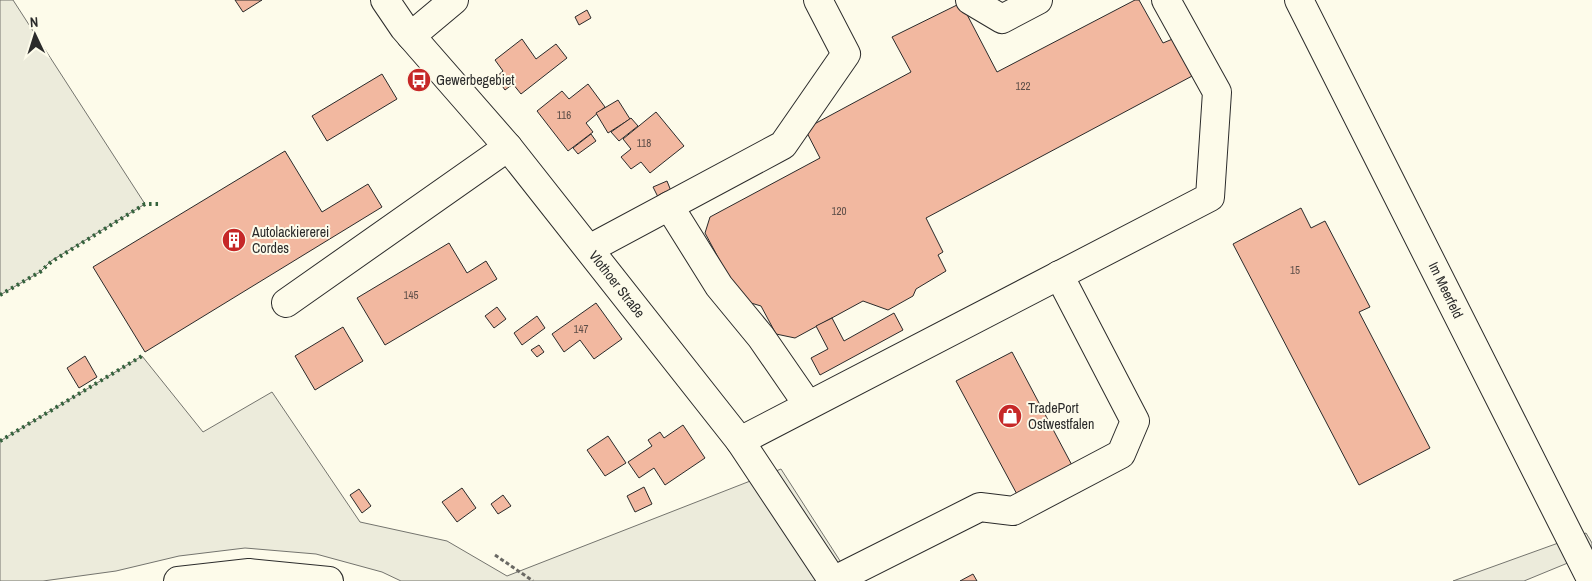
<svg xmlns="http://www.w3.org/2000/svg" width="1592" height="581" font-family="'Archivo Narrow',sans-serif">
<rect width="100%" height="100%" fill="#fdfbea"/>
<g fill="#ecebdb" stroke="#74746e">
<polygon points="0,0 13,0 145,204 51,261 40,272 0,295"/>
<polygon points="142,356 203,432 272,392 360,522 447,541 507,576 781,469 853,581 401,581 382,572 316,554 245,548 179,556 116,571 43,581 0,581 0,441"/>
<polygon points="1586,533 1592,543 1592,553 1524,581 1453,581"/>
</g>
<g fill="#f2b8a0" stroke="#2b2b2b">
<polygon points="235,0 262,0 243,12"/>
<polygon points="1135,0 1139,0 1163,43 1175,38 1194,75 926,218 943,252 938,255 946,271 916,289 913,296 888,310 863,301 795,338 776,334 761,306 741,300 705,233 710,217 820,158 805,129 911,72 892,37 961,3 997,72"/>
<polygon points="587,10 591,18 579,25 575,17"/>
<polygon points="522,39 536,59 556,44 567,58 521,94 513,84 505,90 496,77 503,71 495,60"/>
<polygon points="382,74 397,99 327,141 312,116"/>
<polygon points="588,84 605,107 586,123 593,132 568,151 537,111 562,91 569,99"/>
<polygon points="618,100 630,119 608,133 596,113"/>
<polygon points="656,112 684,146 650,173 641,162 631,169 621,157 631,149 623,139"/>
<polygon points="631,118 638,126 619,141 611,132"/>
<polygon points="591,134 596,141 578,154 573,148"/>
<polygon points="285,151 322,212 368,184 382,207 145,352 93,267"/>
<polygon points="667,181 671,191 658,197 653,187"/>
<polygon points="1301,208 1311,228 1325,221 1370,307 1359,312 1430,448 1359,485 1233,244"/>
<polygon points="449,243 467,273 486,261 497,279 385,345 357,298"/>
<polygon points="596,303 622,339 594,359 580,340 564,352 552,334"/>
<polygon points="497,307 506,319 494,328 485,316"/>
<polygon points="894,313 903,330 820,375 811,358 828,349 816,326 832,318 844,341"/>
<polygon points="537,316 545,328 522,345 514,333"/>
<polygon points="343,327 363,361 315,390 295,356"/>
<polygon points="539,345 544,352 537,357 531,350"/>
<polygon points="1012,352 1074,469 1019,498 956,381"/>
<polygon points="85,356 97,377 79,388 67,368"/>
<polygon points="683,425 705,458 665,485 654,468 639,478 628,462 652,446 648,440 660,432 664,438"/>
<polygon points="608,436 626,463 605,476 587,450"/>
<polygon points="644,487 652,504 635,512 627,496"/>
<polygon points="462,488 476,508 457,522 442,502"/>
<polygon points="359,489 371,506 362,513 350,495"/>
<polygon points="503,495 511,506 498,514 491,504"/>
<polygon points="973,574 977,581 960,581"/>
</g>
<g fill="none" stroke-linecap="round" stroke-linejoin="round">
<g stroke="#2b2b2b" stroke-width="30">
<g id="minor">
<polyline points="970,0 1002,19 1038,0"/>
<polyline points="1299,0 1592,581"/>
<polyline points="411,36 454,0"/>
<polyline points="669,206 719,286 761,337 808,405"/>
<polyline points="589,249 783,145 846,54 818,0"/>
<polyline points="286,303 508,147"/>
<polyline points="740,441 1210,197 1217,92 1166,0"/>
<polyline points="833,581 980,507 1013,511 1121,454 1135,421 1059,275"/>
</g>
</g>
<g stroke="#2b2b2b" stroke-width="30">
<polyline id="major" points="385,0 404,28 508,147 740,441 833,581"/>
</g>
<g stroke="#2b2b2b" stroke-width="30">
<polyline id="highway" points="178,581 249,573 329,581"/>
</g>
<polyline stroke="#6a6964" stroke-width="3" stroke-dasharray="4 2.5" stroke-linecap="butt" points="495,555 533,581"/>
<use href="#minor" stroke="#fdfbea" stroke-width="28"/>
<use href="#major" stroke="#fdfbea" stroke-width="28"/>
<use href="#highway" stroke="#fdfbea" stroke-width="28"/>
<g stroke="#34623c" stroke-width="4" stroke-dasharray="2.5 4" stroke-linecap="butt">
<polyline points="0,295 40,272 51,262 145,204 161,204"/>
<polyline points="0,441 142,356"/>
</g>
</g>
<defs>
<g id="bus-disc" transform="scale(1.25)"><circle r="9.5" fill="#c62828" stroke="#fdfbea"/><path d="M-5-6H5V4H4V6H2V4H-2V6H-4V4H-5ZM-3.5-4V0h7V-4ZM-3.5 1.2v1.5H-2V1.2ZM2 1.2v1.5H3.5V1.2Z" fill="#fff"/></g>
<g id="building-disc" transform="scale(1.25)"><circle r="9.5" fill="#c62828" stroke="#fdfbea"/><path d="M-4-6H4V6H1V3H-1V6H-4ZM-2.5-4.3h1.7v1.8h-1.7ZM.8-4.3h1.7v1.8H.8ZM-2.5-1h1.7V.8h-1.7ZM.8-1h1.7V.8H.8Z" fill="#fff"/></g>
<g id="shop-disc" transform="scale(1.25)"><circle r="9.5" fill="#c62828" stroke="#fdfbea"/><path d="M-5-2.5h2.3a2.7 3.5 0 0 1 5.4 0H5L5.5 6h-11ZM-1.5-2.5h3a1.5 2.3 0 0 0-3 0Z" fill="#fff"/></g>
</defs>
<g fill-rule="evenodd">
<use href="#bus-disc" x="419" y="80"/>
<use href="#building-disc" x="234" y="240"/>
<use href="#shop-disc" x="1010" y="416"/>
</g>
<g text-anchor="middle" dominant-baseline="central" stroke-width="4" stroke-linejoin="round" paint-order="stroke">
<g font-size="11" fill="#5d4e48">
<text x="1023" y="86">122</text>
<text x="564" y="115">116</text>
<text x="644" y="143">118</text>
<text x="839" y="211">120</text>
<text x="1295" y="270">15</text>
<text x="411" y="295">145</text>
<text x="581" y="329">147</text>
</g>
<g font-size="14" fill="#2b2b2b" stroke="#fdfbea" text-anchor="start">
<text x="436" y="80">Gewerbegebiet</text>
<text x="252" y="232">Autolackiererei<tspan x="252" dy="16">Cordes</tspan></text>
<text x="1028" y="408">TradePort<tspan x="1028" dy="16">Ostwestfalen</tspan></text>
</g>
<g font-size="14" fill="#2b2b2b" stroke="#fdfbea">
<text transform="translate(617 284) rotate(52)">Vlothoer Straße</text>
<text transform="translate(1446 290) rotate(64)">Im Meerfeld</text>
</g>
</g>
<g transform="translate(35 35) rotate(356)" stroke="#fdfbea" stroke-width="4" paint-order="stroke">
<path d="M0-4L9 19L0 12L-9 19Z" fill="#2b2b2b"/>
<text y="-8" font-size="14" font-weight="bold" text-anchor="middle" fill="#2b2b2b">N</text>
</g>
</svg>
